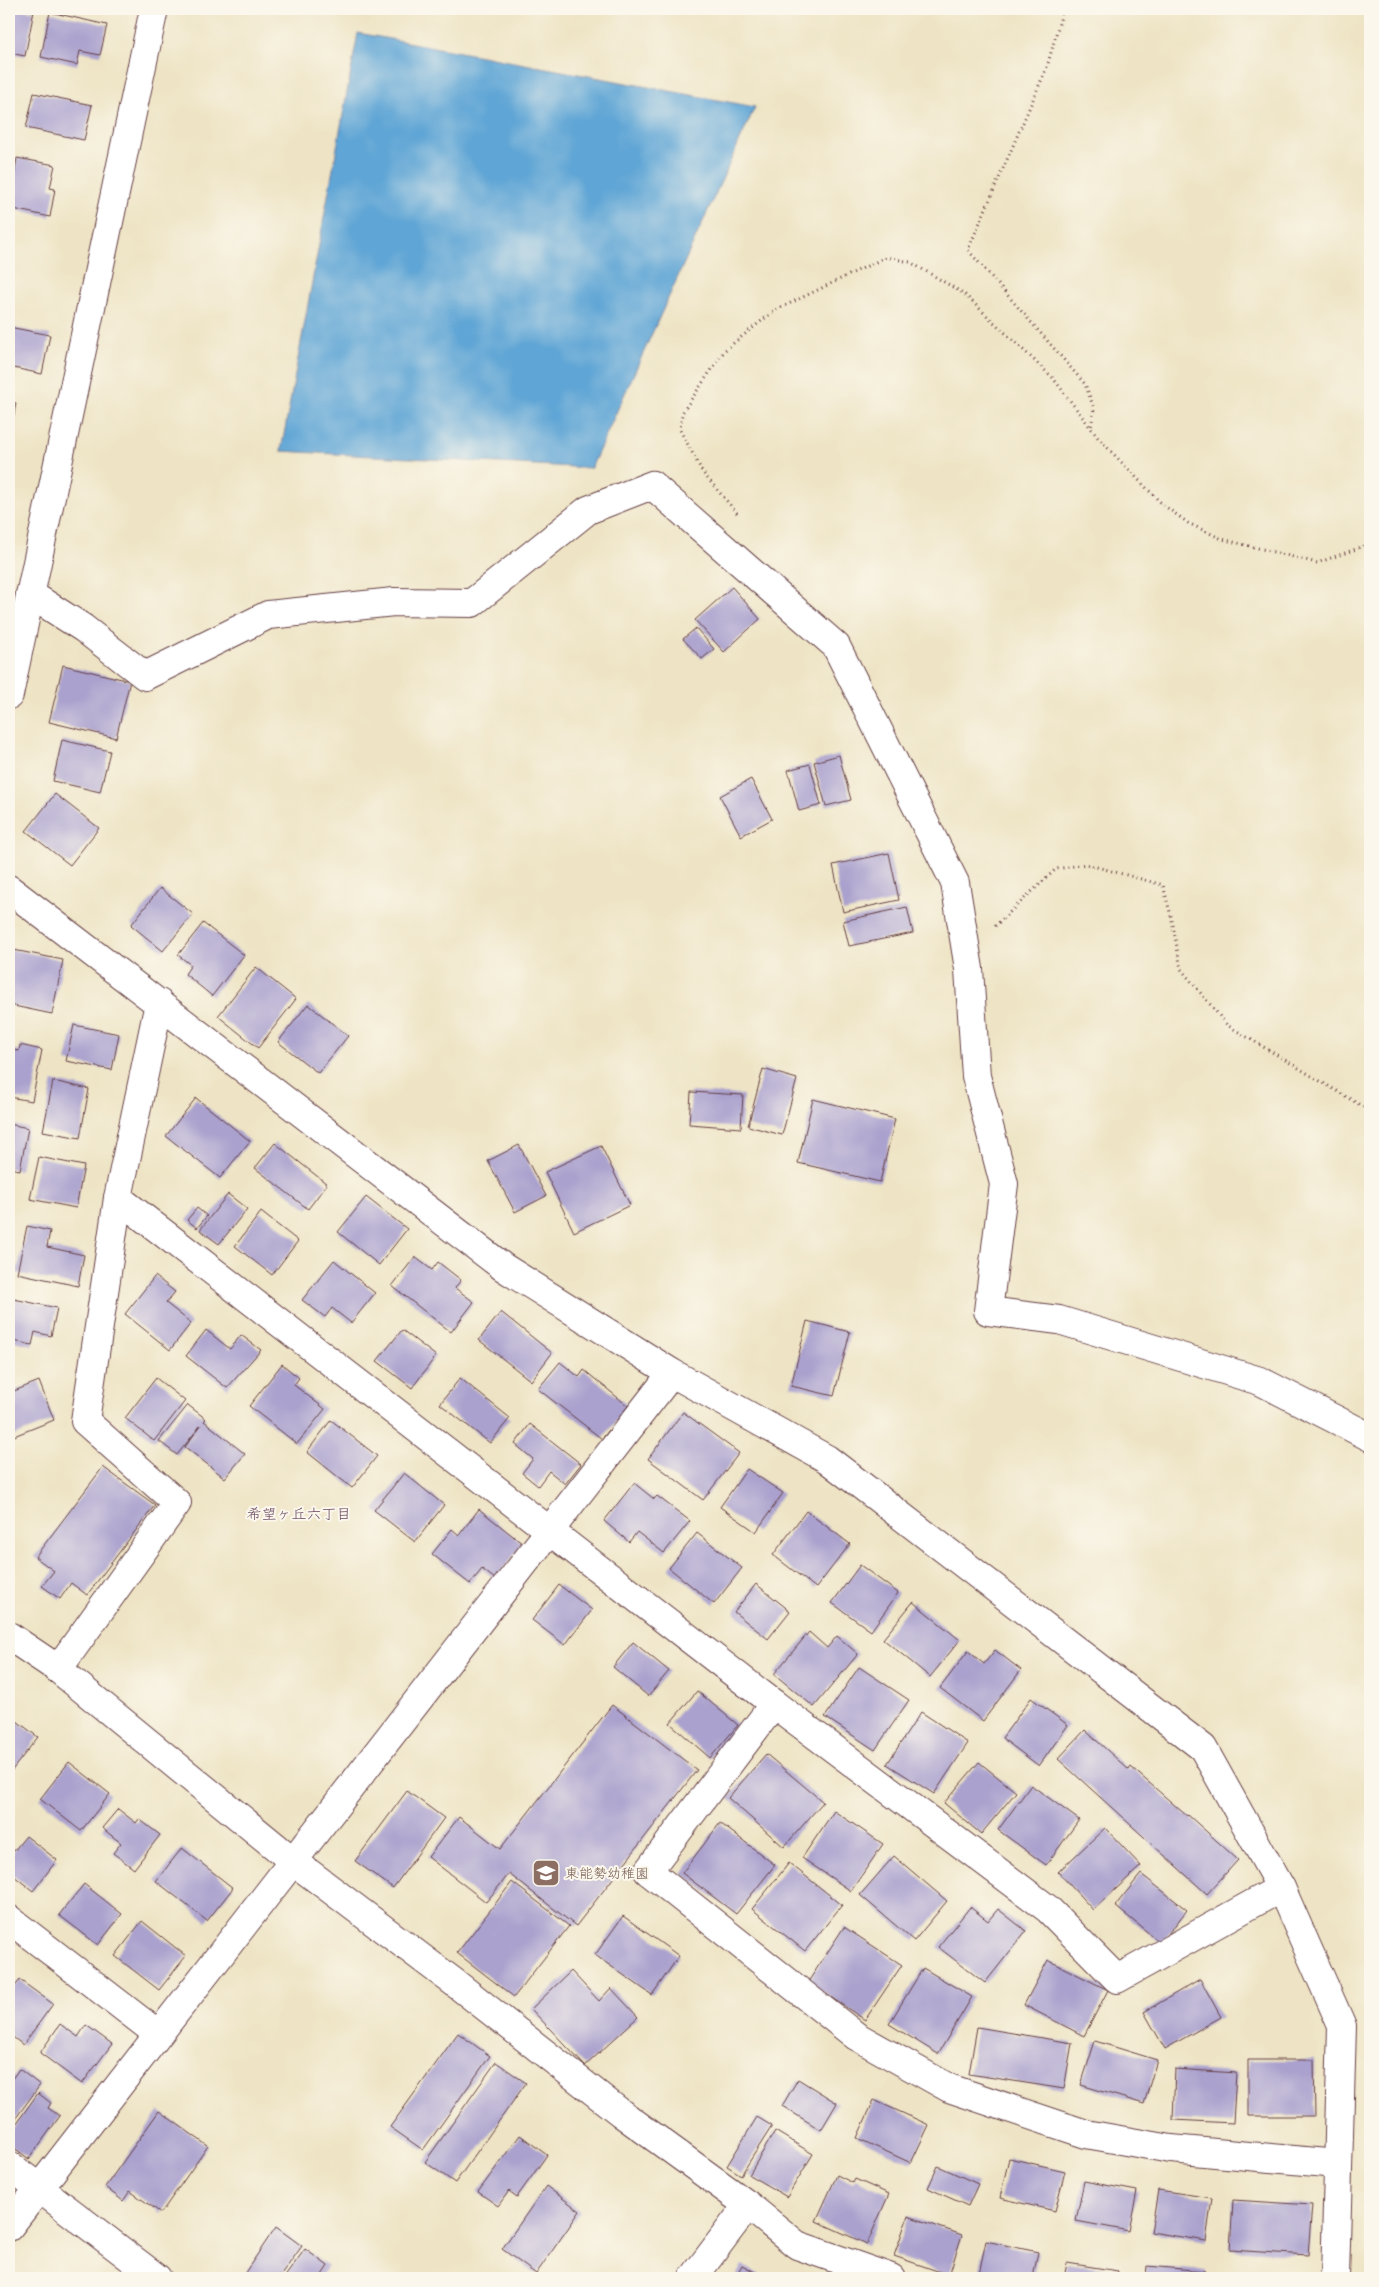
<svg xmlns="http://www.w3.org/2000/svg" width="1379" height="2287" font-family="'Balsamiq Sans','Klee One',sans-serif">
<rect width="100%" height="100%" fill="#fbf7ec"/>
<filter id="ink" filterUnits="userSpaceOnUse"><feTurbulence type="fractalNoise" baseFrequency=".02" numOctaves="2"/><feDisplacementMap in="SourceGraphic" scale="10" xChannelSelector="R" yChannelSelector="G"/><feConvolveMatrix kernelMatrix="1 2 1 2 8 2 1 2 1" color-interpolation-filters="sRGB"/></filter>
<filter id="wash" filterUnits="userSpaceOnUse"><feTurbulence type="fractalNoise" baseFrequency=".0096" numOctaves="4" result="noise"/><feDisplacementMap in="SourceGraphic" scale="20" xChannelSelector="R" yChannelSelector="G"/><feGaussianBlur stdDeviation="1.12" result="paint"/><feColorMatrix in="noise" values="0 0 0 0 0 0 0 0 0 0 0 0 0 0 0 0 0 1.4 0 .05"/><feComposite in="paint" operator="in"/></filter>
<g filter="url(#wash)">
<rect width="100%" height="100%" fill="#eee4c5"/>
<polygon fill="#5ea5d5" stroke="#546280" points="358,33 755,107 591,468 281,451"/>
<g id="blocks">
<g fill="#aaa1ce">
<polygon points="9,9 34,11 25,56 9,53"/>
<polygon points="50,12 107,25 100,55 80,51 77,65 41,57"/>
<polygon points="9,80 14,81 10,103 9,103"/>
<polygon points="34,93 92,105 84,140 26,128"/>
<polygon points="17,158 55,165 50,188 55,189 50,217 9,208"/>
<polygon points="9,327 50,335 42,374 9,367"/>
<polygon points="9,401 16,403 10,436 9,436"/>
<polygon points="732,587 760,619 724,652 695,620"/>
<polygon points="696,628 714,649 702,659 683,639"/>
<polygon points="63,665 130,681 116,738 49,722"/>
<polygon points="62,740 110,751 100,792 53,781"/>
<polygon points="839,755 851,800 826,806 814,762"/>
<polygon points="810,764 821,805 799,811 788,770"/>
<polygon points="751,779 772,819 741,836 720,796"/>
<polygon points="55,794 99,828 70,865 26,831"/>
<polygon points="889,853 899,900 843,912 833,865"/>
<polygon points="160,888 193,914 163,951 131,925"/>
<polygon points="907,907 913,933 849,946 843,921"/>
<polygon points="203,923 244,955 212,996 185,974 191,965 178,955"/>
<polygon points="9,949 63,960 52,1014 9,1005"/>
<polygon points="256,967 296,999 258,1048 218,1016"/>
<polygon points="308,1004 348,1036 318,1073 278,1042"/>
<polygon points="74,1025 119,1034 112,1070 66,1061"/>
<polygon points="20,1045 42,1050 32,1101 9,1097 9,1049 19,1051"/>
<polygon points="763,1069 797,1079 782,1135 748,1126"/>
<polygon points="53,1081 89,1089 80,1138 43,1131"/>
<polygon points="691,1092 743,1095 741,1128 689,1124"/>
<polygon points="196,1098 250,1141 220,1178 166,1136"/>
<polygon points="813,1099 895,1119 880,1182 798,1163"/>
<polygon points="9,1124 28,1128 20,1170 9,1168"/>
<polygon points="275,1143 327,1184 308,1209 255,1168"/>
<polygon points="519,1145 546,1196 515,1212 488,1161"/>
<polygon points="601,1146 630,1205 574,1232 545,1172"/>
<polygon points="39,1157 84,1166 76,1208 30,1199"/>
<polygon points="228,1194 247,1209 219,1244 200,1230"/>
<polygon points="366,1197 407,1229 379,1265 338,1232"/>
<polygon points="197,1208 207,1216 197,1228 187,1220"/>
<polygon points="261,1212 298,1241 272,1275 235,1246"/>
<polygon points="27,1226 50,1231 47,1247 84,1255 78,1286 17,1273"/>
<polygon points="415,1257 432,1270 438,1262 461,1280 455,1288 474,1302 451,1332 392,1286"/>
<polygon points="334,1260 375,1293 351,1323 332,1308 325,1317 302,1300"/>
<polygon points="155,1276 175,1292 166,1303 191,1323 170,1350 125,1314"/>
<polygon points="9,1298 57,1308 51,1336 35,1332 32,1345 9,1340"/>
<polygon points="501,1312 552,1353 531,1381 479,1340"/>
<polygon points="807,1321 850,1332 834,1396 791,1386"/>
<polygon points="206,1330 230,1349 241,1335 261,1350 227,1388 186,1356"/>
<polygon points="402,1330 436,1356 412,1388 377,1361"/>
<polygon points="560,1362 579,1377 584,1370 628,1406 602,1439 538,1389"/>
<polygon points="282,1364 299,1378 294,1385 325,1409 297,1444 249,1406"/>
<polygon points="156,1378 185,1401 154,1441 125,1418"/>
<polygon points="460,1378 510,1418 490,1443 440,1404"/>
<polygon points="39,1381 54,1420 9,1438 9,1393"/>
<polygon points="188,1405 206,1419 204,1421 245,1454 225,1478 185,1447 201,1425 177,1455 159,1441"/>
<polygon points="683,1412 739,1453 703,1500 648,1459"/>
<polygon points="331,1420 377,1456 352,1488 307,1452"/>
<polygon points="530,1424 581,1464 565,1484 549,1471 538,1486 522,1473 533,1459 515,1444"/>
<polygon points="103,1467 155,1505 87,1595 71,1583 60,1599 42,1586 54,1571 35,1557"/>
<polygon points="747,1469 783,1493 756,1532 720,1507"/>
<polygon points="404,1473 444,1505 415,1542 374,1510"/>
<polygon points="634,1483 654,1499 657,1496 690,1521 664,1553 637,1532 629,1542 604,1521"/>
<polygon points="479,1509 523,1544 495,1579 482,1569 470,1584 432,1554 452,1529 459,1535"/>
<polygon points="806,1511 850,1544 816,1588 773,1555"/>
<polygon points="697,1533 742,1568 714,1604 669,1568"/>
<polygon points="860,1565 898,1593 871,1631 832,1603"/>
<polygon points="756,1584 790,1611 768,1639 734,1612"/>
<polygon points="559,1585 592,1610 565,1645 532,1620"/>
<polygon points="913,1602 960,1640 930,1677 883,1639"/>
<polygon points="809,1632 827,1648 837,1636 858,1654 814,1707 774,1674"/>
<polygon points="633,1642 669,1671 648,1696 613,1667"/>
<polygon points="995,1650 1021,1670 983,1721 940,1688 968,1651 984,1664"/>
<polygon points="859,1667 909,1700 875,1750 825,1717"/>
<polygon points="697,1691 738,1725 710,1758 670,1723"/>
<polygon points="1031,1698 1068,1725 1039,1766 1002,1738"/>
<polygon points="612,1705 697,1770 576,1926 509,1874 486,1902 428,1857 459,1817 500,1849"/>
<polygon points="921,1712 968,1743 934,1794 887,1764"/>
<polygon points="9,1715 38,1737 9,1774"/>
<polygon points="1085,1730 1129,1770 1131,1767 1187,1816 1188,1815 1238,1860 1207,1894 1058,1759"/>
<polygon points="766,1754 823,1802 784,1847 728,1798"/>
<polygon points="69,1762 110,1794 81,1831 40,1799"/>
<polygon points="979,1762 1016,1792 981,1834 944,1803"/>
<polygon points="1031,1785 1079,1820 1046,1865 998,1830"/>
<polygon points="407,1791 444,1818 393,1888 355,1861"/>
<polygon points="118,1809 136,1823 139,1819 160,1835 134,1869 113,1853 121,1843 102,1828"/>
<polygon points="834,1811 883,1844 851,1891 802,1858"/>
<polygon points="720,1823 775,1865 736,1914 682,1873"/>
<polygon points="1105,1828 1141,1866 1093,1910 1058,1872"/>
<polygon points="26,1836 57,1860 33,1891 9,1872 9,1857"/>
<polygon points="182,1848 233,1888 207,1921 156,1881"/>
<polygon points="894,1856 947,1901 914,1941 860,1895"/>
<polygon points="789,1863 842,1905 805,1951 752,1909"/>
<polygon points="1141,1874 1187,1910 1161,1943 1115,1906"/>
<polygon points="512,1882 569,1926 514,1997 457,1953"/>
<polygon points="84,1884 122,1914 98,1945 59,1915"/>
<polygon points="970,1907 988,1921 998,1909 1026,1931 985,1983 938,1947"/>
<polygon points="623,1916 679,1956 652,1995 595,1955"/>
<polygon points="142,1921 186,1956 159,1990 115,1956"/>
<polygon points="844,1927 902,1965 865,2020 808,1982"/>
<polygon points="1048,1960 1108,1990 1084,2036 1024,2005"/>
<polygon points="923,1968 972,1997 938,2054 889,2024"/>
<polygon points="571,1971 599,2001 611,1988 638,2017 585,2066 531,2009"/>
<polygon points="1200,1979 1221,2017 1165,2049 1144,2012"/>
<polygon points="20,1980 53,2004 23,2045 9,2034 9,1989 11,1991"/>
<polygon points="60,2024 78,2037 86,2025 112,2044 82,2084 40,2053"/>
<polygon points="977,2027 1072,2043 1064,2089 969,2074"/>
<polygon points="458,2033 490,2056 423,2150 390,2127"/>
<polygon points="1095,2041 1157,2060 1144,2104 1081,2085"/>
<polygon points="1248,2060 1314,2060 1315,2116 1248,2116"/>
<polygon points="496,2062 526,2083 455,2183 425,2162"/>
<polygon points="19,2069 40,2085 13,2122 9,2118 9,2083"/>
<polygon points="1175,2069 1236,2073 1233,2123 1173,2120"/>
<polygon points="798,2079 837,2103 821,2130 782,2106"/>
<polygon points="38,2093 51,2103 48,2108 60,2116 29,2159 9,2144 9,2134"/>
<polygon points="874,2100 929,2125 911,2163 857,2138"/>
<polygon points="159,2111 208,2146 161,2213 130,2191 123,2201 105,2187"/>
<polygon points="757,2117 772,2126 741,2175 727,2166"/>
<polygon points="775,2131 813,2154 787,2197 749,2175"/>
<polygon points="520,2135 547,2155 517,2197 509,2191 498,2206 478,2192"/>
<polygon points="1009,2158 1065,2171 1055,2211 1000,2198"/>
<polygon points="938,2166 978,2184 968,2206 928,2188"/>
<polygon points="837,2175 853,2183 855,2179 889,2194 867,2244 816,2221"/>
<polygon points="1084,2181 1137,2191 1129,2231 1076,2221"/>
<polygon points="546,2186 580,2211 536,2274 502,2249"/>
<polygon points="1158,2190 1212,2198 1206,2241 1151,2232"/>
<polygon points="1233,2200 1312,2205 1308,2255 1230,2250"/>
<polygon points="908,2216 962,2235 949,2275 894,2256"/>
<polygon points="276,2227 302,2246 279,2278 244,2278 242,2277"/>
<polygon points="986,2241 1038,2252 1033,2278 978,2278"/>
<polygon points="305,2249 328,2266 320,2278 284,2278"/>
<polygon points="1067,2263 1118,2271 1117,2278 1064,2278"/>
<polygon points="742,2265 766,2278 735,2278"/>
<polygon points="1147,2266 1205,2271 1204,2278 1146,2278"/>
<polygon points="1228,2273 1281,2277 1281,2278 1228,2278"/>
</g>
</g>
</g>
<g filter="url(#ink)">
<use href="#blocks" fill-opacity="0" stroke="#633d42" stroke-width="1"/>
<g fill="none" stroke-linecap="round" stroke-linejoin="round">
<g stroke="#633d42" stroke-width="30">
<g id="minor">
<polyline points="30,594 83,628 145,676 268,615 394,602 472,603 588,510 652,485 836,646 955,883 969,969 976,1076 1004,1184 988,1311 1059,1320 1260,1381 1370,1437"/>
<polyline points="9,695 154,9"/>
<polyline points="9,889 503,1267 672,1373 827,1459 1203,1748 1281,1888 1342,2026 1335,2278"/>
<polyline points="159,1003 118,1198 774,1704"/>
<polyline points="9,1636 58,1669 293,1861 455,1983 621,2113 748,2205 797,2245 891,2278"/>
<polyline points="58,1669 177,1503 85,1421 118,1198"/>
<polyline points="1281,1888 1117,1979 1048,1909 774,1704 648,1871 856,2036 949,2088 1086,2134 1171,2149 1338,2164"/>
<polyline points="9,1919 158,2034"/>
<polyline points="9,2165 157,2278"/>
<polyline points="9,2227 672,1373"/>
<polyline points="693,2278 748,2205"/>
</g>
</g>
<g stroke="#633d42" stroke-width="3" stroke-dasharray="1 4" stroke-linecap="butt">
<polyline points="1063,9 1047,67 968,250 1085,384 1094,408 1091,428"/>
<polyline points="737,513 703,473 680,430 682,413 725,350 774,311 886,257 910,262 963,293 1053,378 1099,439 1162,504 1188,523 1222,539 1317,563 1370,544"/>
<polyline points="995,926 1056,869 1086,864 1163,885 1172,920 1181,969 1227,1025 1370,1111"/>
</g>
<use href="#minor" stroke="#fff" stroke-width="28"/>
</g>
</g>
<defs>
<g id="school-square" transform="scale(1.4375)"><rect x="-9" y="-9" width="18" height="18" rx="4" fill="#8d6e63" stroke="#fbf7ec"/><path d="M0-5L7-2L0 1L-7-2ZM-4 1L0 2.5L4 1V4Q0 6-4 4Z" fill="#fff"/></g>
</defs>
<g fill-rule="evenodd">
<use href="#school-square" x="546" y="1873"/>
</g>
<g text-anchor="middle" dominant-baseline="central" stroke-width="4" stroke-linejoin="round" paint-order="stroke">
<g font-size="14" fill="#785e54" stroke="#fbf7ec" text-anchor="start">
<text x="565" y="1873">東能勢幼稚園</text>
</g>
<g font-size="15" fill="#6c4c64" stroke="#fbf7ec">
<text x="299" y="1514">希望ヶ丘六丁目</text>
</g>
</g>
<rect width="1379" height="2287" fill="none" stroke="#fbf7ec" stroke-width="30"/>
</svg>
